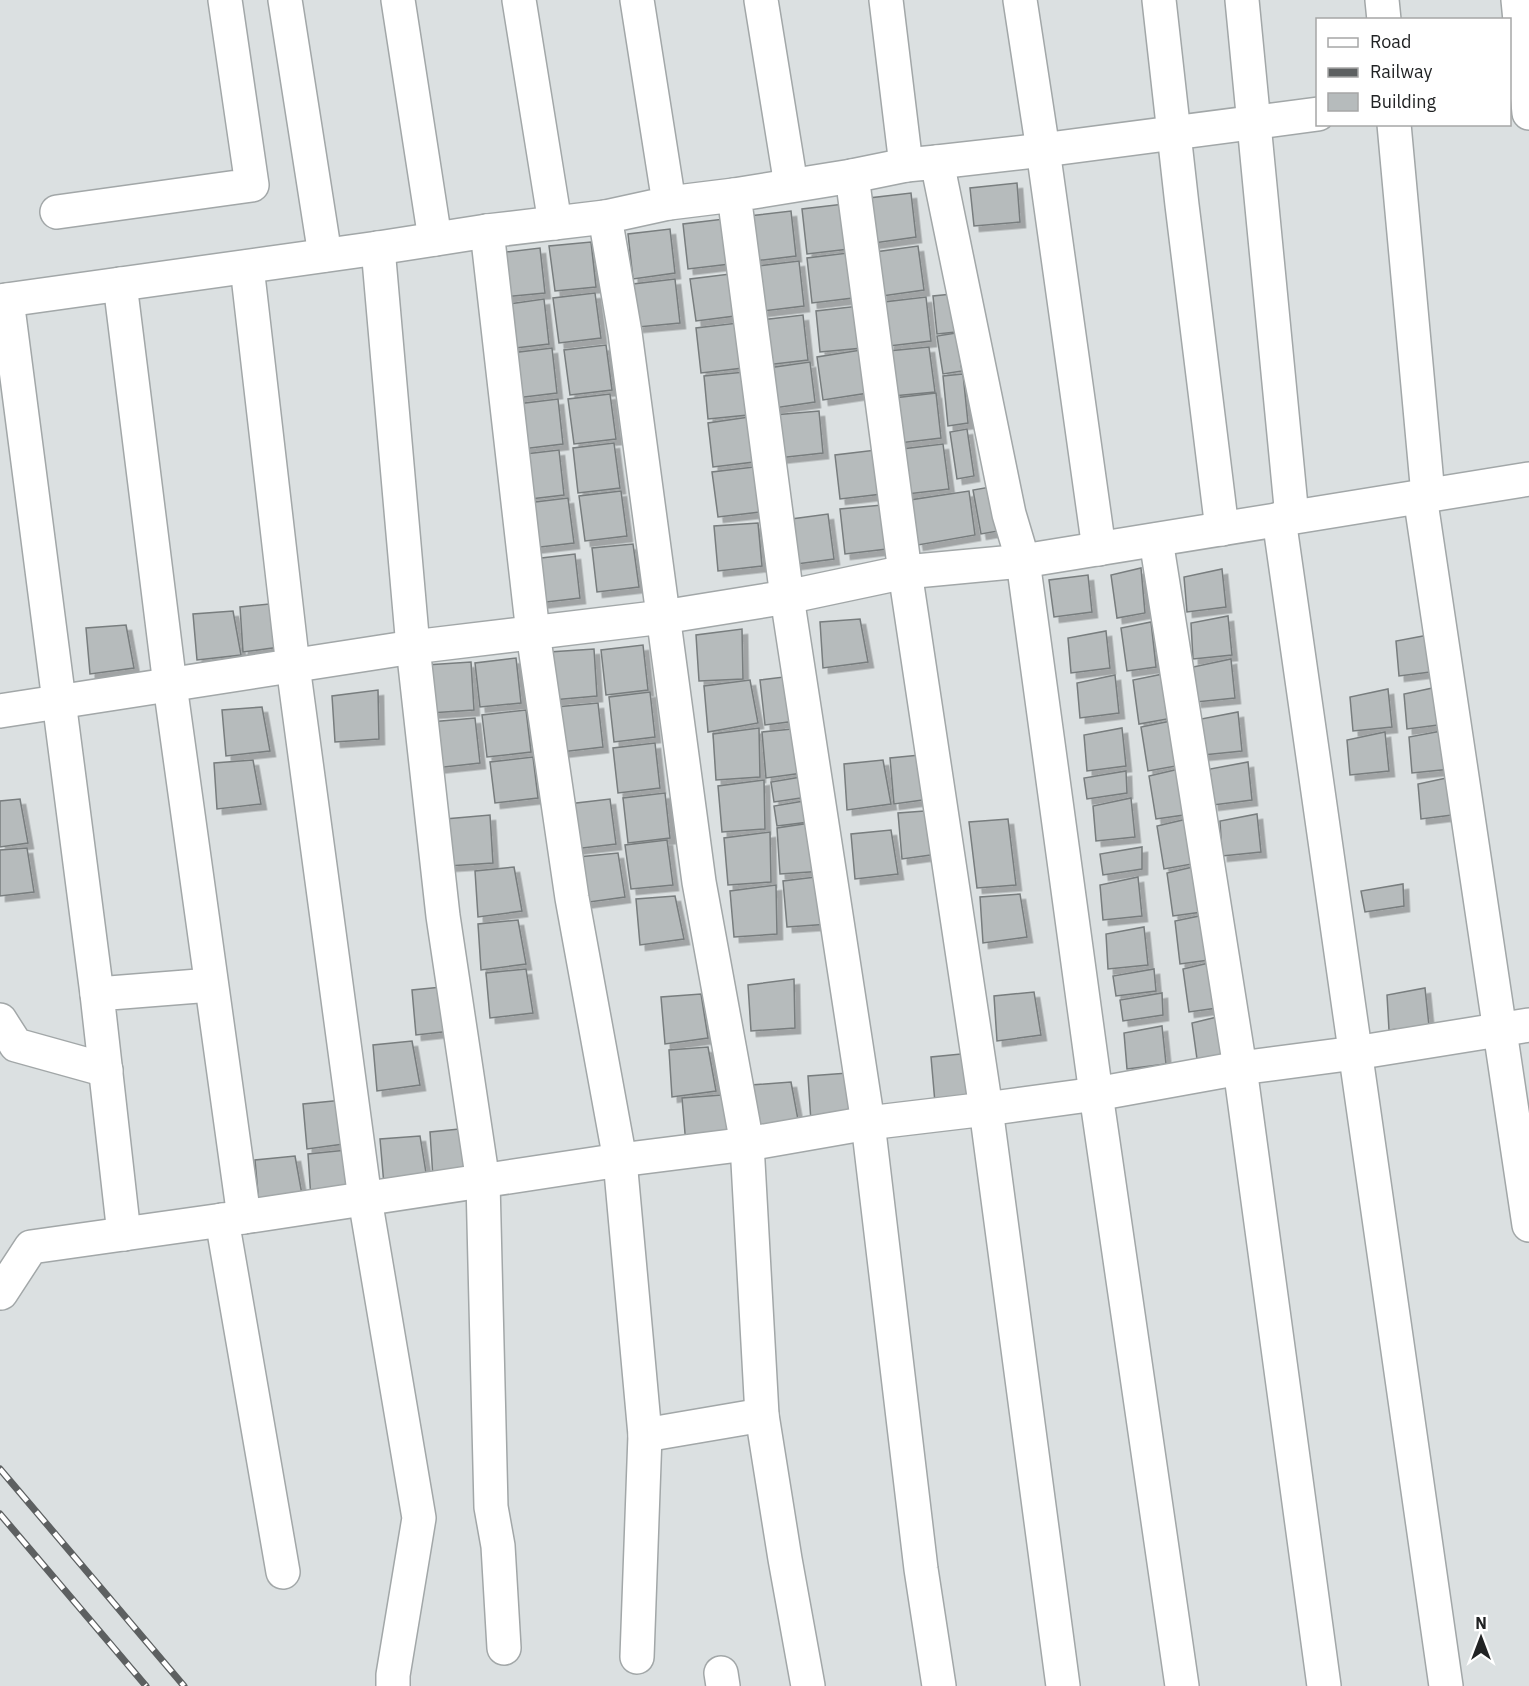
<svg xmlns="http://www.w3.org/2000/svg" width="1529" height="1686" font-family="'IBM Plex Sans',sans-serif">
<defs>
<filter id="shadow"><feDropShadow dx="5.5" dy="5.5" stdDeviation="0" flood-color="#0004"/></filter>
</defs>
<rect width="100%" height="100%" fill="#dbe0e1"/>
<g fill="#b6bbbc" stroke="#787d7e" stroke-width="1.5" filter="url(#shadow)">
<polygon points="1017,183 1020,222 974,226 970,188"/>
<polygon points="911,193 916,237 874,243 869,198"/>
<polygon points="844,204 849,249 807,254 802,209"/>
<polygon points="791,211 796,256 754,261 749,216"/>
<polygon points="724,219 730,264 688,269 683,224"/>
<polygon points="670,229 675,273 633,279 628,234"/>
<polygon points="591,242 596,287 555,291 549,246"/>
<polygon points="918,246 924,290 882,296 875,252"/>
<polygon points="540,248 545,293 503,297 498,253"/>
<polygon points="848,253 853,298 812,303 807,258"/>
<polygon points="799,261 804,306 763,311 758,266"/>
<polygon points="730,274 735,316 696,321 690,279"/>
<polygon points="675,279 680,323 638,327 633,284"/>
<polygon points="595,293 601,338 559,343 553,298"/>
<polygon points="952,294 956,332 937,334 933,296"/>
<polygon points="926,297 931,341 889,346 884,302"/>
<polygon points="544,299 549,344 507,349 502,305"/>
<polygon points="859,306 863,348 820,352 816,311"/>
<polygon points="803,315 808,360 766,365 761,320"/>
<polygon points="738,323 743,368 701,373 696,328"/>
<polygon points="956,333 962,371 943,374 937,336"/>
<polygon points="606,345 612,390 570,395 564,350"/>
<polygon points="929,347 935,392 893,396 888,351"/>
<polygon points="552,348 557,393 516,398 511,353"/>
<polygon points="861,350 868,393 823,400 817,357"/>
<polygon points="810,362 815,402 774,408 768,368"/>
<polygon points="745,372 748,415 708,419 704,376"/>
<polygon points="963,374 968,423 948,426 943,376"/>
<polygon points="936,393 941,438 899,443 894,398"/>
<polygon points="610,394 616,439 574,444 568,399"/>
<polygon points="558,399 563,444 522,449 517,404"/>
<polygon points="819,411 823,453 778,458 774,415"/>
<polygon points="749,417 754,462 713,467 708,423"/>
<polygon points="967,429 974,476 957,479 950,432"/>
<polygon points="614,443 620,488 578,493 573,448"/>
<polygon points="943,444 949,489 907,494 902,449"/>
<polygon points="559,450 564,495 522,500 517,455"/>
<polygon points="876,450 882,494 840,499 835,455"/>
<polygon points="754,467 760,512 718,517 712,472"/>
<polygon points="990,487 998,531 981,534 973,490"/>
<polygon points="621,491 627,536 585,541 579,496"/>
<polygon points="969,491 975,535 918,545 910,500"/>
<polygon points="568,498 574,543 532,548 527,503"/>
<polygon points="882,505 887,549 845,554 840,509"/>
<polygon points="828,514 834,559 789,565 784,520"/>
<polygon points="758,523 762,566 718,571 714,526"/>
<polygon points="633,544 639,587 597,592 592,548"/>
<polygon points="575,554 580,598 538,603 533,559"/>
<polygon points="1141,568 1145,613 1117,618 1111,575"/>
<polygon points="1222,569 1226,607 1187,612 1184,577"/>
<polygon points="1088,575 1092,612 1054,617 1049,580"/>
<polygon points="279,603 287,646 243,652 240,607"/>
<polygon points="233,611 241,655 197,660 193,614"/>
<polygon points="1228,616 1232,655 1193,659 1191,623"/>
<polygon points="860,619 868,662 823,668 820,622"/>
<polygon points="1151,622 1156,667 1127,671 1121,628"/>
<polygon points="126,625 134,668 90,674 86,628"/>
<polygon points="742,629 743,679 699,681 696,635"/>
<polygon points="1106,631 1110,668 1071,673 1068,638"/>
<polygon points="1434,634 1438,671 1399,676 1396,641"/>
<polygon points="643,645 648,690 606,695 601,650"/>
<polygon points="594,649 597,696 552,700 549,652"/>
<polygon points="516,658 521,703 480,707 475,663"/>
<polygon points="1231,659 1235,698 1196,702 1193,667"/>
<polygon points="471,662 474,710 430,713 426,665"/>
<polygon points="1163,674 1167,719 1139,724 1133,680"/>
<polygon points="1115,675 1119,713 1080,718 1077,683"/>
<polygon points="792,676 796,721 765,725 760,680"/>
<polygon points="750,680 758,723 708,732 704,686"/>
<polygon points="1442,686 1446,724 1407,729 1404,694"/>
<polygon points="1388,689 1392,727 1353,731 1350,697"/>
<polygon points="378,690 379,739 335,742 332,696"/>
<polygon points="650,692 655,737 614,742 609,697"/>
<polygon points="598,703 603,747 561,752 556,707"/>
<polygon points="262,707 270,751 226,756 222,710"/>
<polygon points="526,710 531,752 487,757 482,715"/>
<polygon points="1238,712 1242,751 1203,755 1201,719"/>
<polygon points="475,718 480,763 435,768 430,722"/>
<polygon points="1171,721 1176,766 1148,771 1141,727"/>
<polygon points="759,728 760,777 716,780 713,734"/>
<polygon points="802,728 810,772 766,778 762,732"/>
<polygon points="1122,728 1126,766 1087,771 1084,735"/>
<polygon points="1447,730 1451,769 1412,773 1409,737"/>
<polygon points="1385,732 1389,771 1350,775 1347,740"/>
<polygon points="655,743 660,788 618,793 613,748"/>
<polygon points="930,754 937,798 894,804 890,758"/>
<polygon points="533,757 538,798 495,803 490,762"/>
<polygon points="253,760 261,804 217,809 214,763"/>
<polygon points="883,760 891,804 847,810 844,764"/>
<polygon points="1248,762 1252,800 1213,805 1210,769"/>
<polygon points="1179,769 1184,815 1156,819 1149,776"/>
<polygon points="1126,771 1127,793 1087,799 1084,778"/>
<polygon points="813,775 814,796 774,802 771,782"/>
<polygon points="1456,776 1460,814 1421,819 1418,784"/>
<polygon points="764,780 765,829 722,832 718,786"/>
<polygon points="665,793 670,838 628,843 623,798"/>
<polygon points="1131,798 1135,837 1096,841 1093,806"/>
<polygon points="20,799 28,843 0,847 0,801"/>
<polygon points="610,799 616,844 574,849 568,804"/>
<polygon points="816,799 817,821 777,826 774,806"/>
<polygon points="938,810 945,853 902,859 898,813"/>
<polygon points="1257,814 1261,852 1222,856 1220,821"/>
<polygon points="490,815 493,863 448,866 445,819"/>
<polygon points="1008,819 1016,885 977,888 969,822"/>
<polygon points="1187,819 1192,864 1164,869 1157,826"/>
<polygon points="817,822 824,871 780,874 777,828"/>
<polygon points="891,830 898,874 855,879 851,834"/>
<polygon points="770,832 771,882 728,885 724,838"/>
<polygon points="667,840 673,885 631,889 625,845"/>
<polygon points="1142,847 1142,869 1103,875 1100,854"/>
<polygon points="27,848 34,892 0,896 0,850"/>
<polygon points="618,853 625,897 582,903 578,857"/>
<polygon points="1197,866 1202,912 1173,916 1167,873"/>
<polygon points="514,867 522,911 478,917 475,871"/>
<polygon points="824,876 830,924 787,927 783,881"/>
<polygon points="1138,877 1142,916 1103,920 1100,885"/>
<polygon points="1403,884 1404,906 1365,912 1361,891"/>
<polygon points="776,885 777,934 734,937 730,891"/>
<polygon points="1020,894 1027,937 983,943 980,897"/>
<polygon points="675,896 684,939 640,945 636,899"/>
<polygon points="1204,915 1209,960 1180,964 1175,921"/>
<polygon points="518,920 526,964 481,970 478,924"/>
<polygon points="1144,927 1148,965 1108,969 1106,934"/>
<polygon points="1213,962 1217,1008 1189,1012 1183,969"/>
<polygon points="526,969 533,1013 490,1018 486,973"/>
<polygon points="1154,969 1156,991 1116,996 1113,976"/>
<polygon points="794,979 795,1028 751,1031 748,985"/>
<polygon points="452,986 460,1030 416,1035 412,990"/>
<polygon points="1425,988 1429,1026 1389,1030 1387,995"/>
<polygon points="1034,992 1041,1035 997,1041 994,996"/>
<polygon points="1162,993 1163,1015 1123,1021 1120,1000"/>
<polygon points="701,994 708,1038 665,1044 661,997"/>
<polygon points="1221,1016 1226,1061 1198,1066 1192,1023"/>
<polygon points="1162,1026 1166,1064 1127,1069 1124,1033"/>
<polygon points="412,1041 420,1085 377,1091 373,1045"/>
<polygon points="708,1047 716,1091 672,1097 669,1050"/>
<polygon points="971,1053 979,1097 935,1103 931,1057"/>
<polygon points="848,1073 856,1116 811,1122 808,1076"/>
<polygon points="791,1082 799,1125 755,1131 751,1085"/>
<polygon points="722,1095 730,1139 686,1145 682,1098"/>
<polygon points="343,1100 351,1143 307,1149 303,1104"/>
<polygon points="469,1128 477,1172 433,1178 430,1132"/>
<polygon points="420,1136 427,1179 384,1185 380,1139"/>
<polygon points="347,1150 355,1194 311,1199 308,1154"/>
<polygon points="295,1156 303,1200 259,1205 255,1160"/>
</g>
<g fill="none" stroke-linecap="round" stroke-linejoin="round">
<g stroke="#a2a7a8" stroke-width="36">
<g id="minor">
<polyline points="285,0 325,255"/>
<polyline points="398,0 435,239"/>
<polyline points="519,0 555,223"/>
<polyline points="637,0 669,203 605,217 625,333 699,882 747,1144 762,1415 785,1559 808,1686"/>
<polyline points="761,0 791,185"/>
<polyline points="886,0 906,165 937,162 1009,514 1023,561 1096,1094 1182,1686"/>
<polyline points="1020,0 1043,150 1099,549"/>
<polyline points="1159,0 1182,205 1222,529"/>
<polyline points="1242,0 1292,517"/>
<polyline points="1382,0 1384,20"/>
<polyline points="1518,0 1529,113"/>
<polyline points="1394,124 1428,495"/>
<polyline points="937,162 1043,150 1318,114"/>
<polyline points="906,165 852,176 905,572 986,1109 1063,1686"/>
<polyline points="852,176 734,195 787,597 868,1123 921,1569 939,1686"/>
<polyline points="669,203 734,195"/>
<polyline points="57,212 252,185 225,0"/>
<polyline points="487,231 533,633 572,898 620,1160 645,1435 762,1415"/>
<polyline points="378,248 413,647 443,916 483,1182 491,1507 498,1546 504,1648"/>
<polyline points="247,267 293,666 365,1199 419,1518 393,1675 393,1686"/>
<polyline points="120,284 170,685 244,1217"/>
<polyline points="7,300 97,994"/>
<polyline points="0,301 378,248 487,231 605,217"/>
<polyline points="1420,496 1529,1225"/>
<polyline points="1279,519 1446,1686"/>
<polyline points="1156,540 1240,1068 1324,1686"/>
<polyline points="0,711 413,647 663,617 787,597 905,572 1023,561 1529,479"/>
<polyline points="0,1020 16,1045 106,1070"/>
<polyline points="222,1220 283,1572"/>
<polyline points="124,1234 97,994 211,985"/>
<polyline points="1,1293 31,1247 244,1217 620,1160 747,1144 868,1123 986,1109 1096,1094 1240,1068 1355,1053 1529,1025"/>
<polyline points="637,1657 645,1435"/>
<polyline points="721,1673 723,1686"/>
</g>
</g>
<use href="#minor" stroke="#fff" stroke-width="33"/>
<g stroke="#5d6061" stroke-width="7">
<g id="rail">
<polyline points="0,1469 184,1686"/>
<polyline points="0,1514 146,1686"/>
</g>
</g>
<use href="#rail" stroke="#fff" stroke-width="4.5" stroke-dasharray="14" stroke-linecap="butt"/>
</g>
<rect x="1316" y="18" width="195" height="108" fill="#ffffff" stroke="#a6a7a7" stroke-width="1.5"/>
<rect x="1328" y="38" width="30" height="9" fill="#ffffff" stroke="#a6a7a7" stroke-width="1.5"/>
<text x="1370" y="48" font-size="18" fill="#212324">Road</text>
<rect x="1328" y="68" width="30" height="9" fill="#5d6061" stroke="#a6a7a7" stroke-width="1.5"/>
<text x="1370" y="78" font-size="18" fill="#212324">Railway</text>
<rect x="1328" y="93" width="30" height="18" fill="#b6bbbc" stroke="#a6a7a7" stroke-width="1.5"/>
<text x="1370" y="108" font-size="18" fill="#212324">Building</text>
<g transform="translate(1481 1638)" stroke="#ffffff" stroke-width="4.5" paint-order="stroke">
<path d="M0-4.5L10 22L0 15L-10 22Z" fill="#212324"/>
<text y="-9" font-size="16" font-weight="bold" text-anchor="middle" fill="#212324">N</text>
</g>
</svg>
